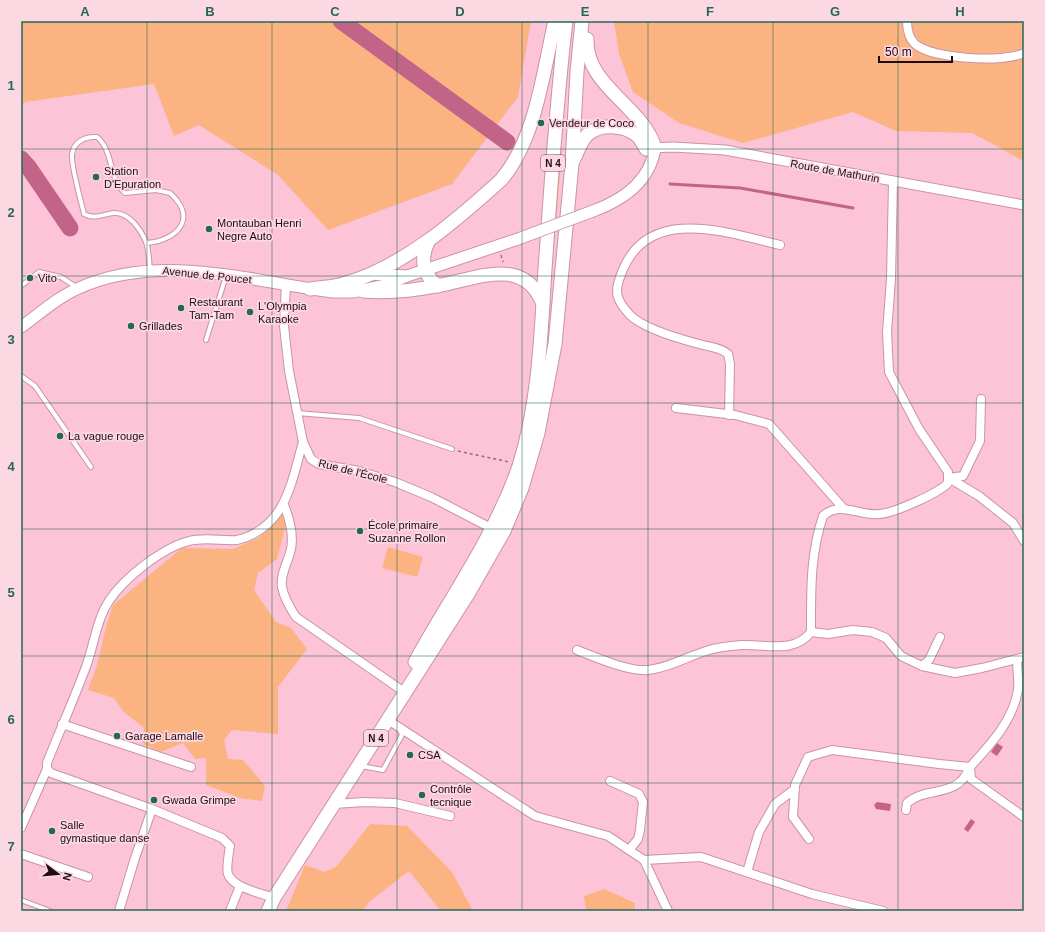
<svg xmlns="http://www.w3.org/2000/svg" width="1045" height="932" font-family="Helvetica,sans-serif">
<rect width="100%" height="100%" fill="#fdc3d7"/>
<g fill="#fbb481">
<polygon points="21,21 531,21 518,97 452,184 328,230 278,175 199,125 174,136 154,84 25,102 21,107"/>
<polygon points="614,21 1024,21 1024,161 972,133 896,131 853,112 743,143 679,123 633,92 619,54"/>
<path d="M564,90C562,166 555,242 546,318Z"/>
<polygon points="283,514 287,520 277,559 258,573 254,590 276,622 291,628 307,649 278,687 278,734 232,730 224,740 228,759 243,760 265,786 262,801 240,798 206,785 206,758 195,759 183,743 161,752 143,744 144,728 123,711 114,698 88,690 97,665 106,627 113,605 182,548 233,549 260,537"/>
<polygon points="388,547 423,557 417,577 382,568"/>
<polygon points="370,824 407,826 452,872 473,911 441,911 409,871 370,901 362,911 286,911 305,865 325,872 337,866"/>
<polygon points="604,889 635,903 635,911 586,911 584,896"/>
</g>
<g fill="#c26388">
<polygon points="997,743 1003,747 997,756 991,752"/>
<polygon points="877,802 891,804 890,811 876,809 874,805"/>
<polygon points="971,819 975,822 968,832 964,829"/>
</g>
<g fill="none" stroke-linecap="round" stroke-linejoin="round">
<polyline stroke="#c26388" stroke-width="3" points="670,184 740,188 853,208"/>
<g stroke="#c26388" stroke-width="17">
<polyline points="341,21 507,142"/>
<polyline points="21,159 29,168 70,228"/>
</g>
<g stroke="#ca93a6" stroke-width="6">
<g id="service">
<path d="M147,243C178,240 198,218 170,193L156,190L125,193C108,178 114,151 97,137C85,136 73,142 72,155C71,166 81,201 84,214C95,220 103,214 114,213C129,212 141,230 146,242C149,250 149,261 150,270"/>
<polyline points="21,286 39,272 61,277 76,287"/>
<polyline points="206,340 226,276"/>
<polyline points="21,376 35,386 91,467"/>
<polyline points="297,413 359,418 452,449"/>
<polyline points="361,766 383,770 402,735 400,730"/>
<polyline points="21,900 50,911"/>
</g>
</g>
<g stroke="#ca93a6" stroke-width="10">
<g id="minor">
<path d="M907,21C907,29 909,38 915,44C932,59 1004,63 1024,53"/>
<polyline points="286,284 284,326 289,371 303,442 311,459 319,464 359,471 395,482 431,497 491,528"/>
<polyline points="676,408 735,415 769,424 843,508"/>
<path d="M729,415L730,364L728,354C720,347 709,347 699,344C680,339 644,329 630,315C615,299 614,291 622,272C648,204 728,233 780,245"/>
<polyline points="949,478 979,496 1013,523 1024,541"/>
<polyline points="949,478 963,476 980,441 981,399"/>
<path d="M284,505C290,520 295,537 290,553C287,563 280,576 282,587C284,598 290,608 296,617L400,689"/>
<polyline points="811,632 828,634 853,630 872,632 886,638 901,656 922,666 955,673 982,668 1024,657"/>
<path d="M577,650C595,657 629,672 648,670C669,668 688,656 709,650C719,647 732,646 742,645C767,644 794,654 811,632C811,593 810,554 823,516C840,500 861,517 880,514C894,513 939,493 948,483V472L919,429L889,372L887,332L891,279L893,181"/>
<path d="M1017,659C1017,669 1019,681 1018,690C1013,721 990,745 970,767L971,779L1024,817"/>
<polyline points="922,666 929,660 940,637"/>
<polyline points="388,720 535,816 608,836 644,860 701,857 812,894 883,911"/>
<polyline points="62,724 191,767"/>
<path d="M47,769L51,773L152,809L222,838L230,846C229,852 226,869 228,874C232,887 260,893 271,897"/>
<polyline points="610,781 639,794 643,802 640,830 638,839 629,850"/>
<polyline points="334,804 364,802 395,803 450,816"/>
<path d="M21,828L47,769V763C60,730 75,697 87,664C94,644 97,619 109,601C124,578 162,548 189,541C204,537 222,541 237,540C286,528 291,483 303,442"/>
<path d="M809,839L793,817L795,785L808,757L832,750L939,764L970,767C957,800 927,785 907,803L906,810"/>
<polyline points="21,854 88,877"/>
<polyline points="644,860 668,911"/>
<polyline points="747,872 759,832 775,804 795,789"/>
<polyline points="119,911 135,858 152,809"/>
<polyline points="230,911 240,886"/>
</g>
</g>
<g stroke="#ca93a6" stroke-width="11">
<polyline id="tertiary" points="650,148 673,147 725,150 1024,205"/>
</g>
<g stroke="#ca93a6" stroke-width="13">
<g id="secondary">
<path d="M593,211C623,200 650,182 655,148"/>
<polyline points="370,274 407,276"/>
<path d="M21,327C38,315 59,296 79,288C159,252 250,281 332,292H353L386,285L407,276L518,239"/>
</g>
</g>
<g stroke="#ca93a6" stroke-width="15">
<g id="trunk">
<path d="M587,39C585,86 643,106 655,148"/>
<path d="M574,159C578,151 581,140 588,134C600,124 622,125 635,134C640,137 643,144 646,149"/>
<path d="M428,242C420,259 423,275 438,286"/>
<path d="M310,289C322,287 335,287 346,283C403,267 458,219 501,180C536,139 543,72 555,21"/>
<path d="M363,291C387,293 411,291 436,286C474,280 524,254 543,304"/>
<path d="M415,662C450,598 495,536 519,466C539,403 541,335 545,269C551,186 556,104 566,21"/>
<polyline points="268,911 274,898 468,594 504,531 522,488 538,433 555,344 572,164 577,72 582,21"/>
</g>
</g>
<g stroke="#946c7a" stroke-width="1.5" stroke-dasharray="3 3" stroke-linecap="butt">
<polyline points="501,255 503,262"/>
<polyline points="458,451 509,462"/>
</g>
<use href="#service" stroke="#fff" stroke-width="4"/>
<use href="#minor" stroke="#fff" stroke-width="8"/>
<use href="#tertiary" stroke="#fff" stroke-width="9"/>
<use href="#secondary" stroke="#fff" stroke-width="11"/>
<use href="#trunk" stroke="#fff" stroke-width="13"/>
<g stroke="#ca93a6" stroke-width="13" stroke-linecap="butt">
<polyline id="secondary-bridge" points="518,239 593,211"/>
</g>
<use href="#secondary-bridge" stroke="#fff" stroke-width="11"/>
</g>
<path fill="none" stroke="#236759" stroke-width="1" stroke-opacity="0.55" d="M147,21V911M272,21V911M397,21V911M522,21V911M648,21V911M773,21V911M898,21V911M21,149H1024M21,276H1024M21,403H1024M21,529H1024M21,656H1024M21,783H1024"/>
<g fill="#236759" stroke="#fcd8e3" stroke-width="1.5">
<circle cx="541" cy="123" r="4"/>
<circle cx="96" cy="177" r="4"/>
<circle cx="209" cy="229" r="4"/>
<circle cx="30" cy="278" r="4"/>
<circle cx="181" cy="308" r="4"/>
<circle cx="250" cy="312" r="4"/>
<circle cx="131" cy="326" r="4"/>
<circle cx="60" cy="436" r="4"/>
<circle cx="360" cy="531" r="4"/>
<circle cx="117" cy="736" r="4"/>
<circle cx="410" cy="755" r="4"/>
<circle cx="422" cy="795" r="4"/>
<circle cx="154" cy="800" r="4"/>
<circle cx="52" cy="831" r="4"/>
</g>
<g text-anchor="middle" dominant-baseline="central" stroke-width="3.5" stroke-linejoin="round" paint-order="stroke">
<g fill="#fcd8e3" stroke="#614951" stroke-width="1">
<rect x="541" y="155" width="24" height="16" rx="3"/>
<rect x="364" y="730" width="24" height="16" rx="3"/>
</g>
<g font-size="10" font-weight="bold" fill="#1f0c13">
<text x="553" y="163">N 4</text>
<text x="376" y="738">N 4</text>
</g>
<g font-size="11" fill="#1f0c13" stroke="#fcd8e3" text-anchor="start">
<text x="549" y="123">Vendeur de Coco</text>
<text x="104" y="171">Station<tspan x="104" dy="13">D'Epuration</tspan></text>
<text x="217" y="223">Montauban Henri<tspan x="217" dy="13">Negre Auto</tspan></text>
<text x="38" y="278">Vito</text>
<text x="189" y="302">Restaurant<tspan x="189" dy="13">Tam-Tam</tspan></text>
<text x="258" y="306">L'Olympia<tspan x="258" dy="13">Karaoke</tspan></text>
<text x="139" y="326">Grillades</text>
<text x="68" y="436">La vague rouge</text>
<text x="368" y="525">École primaire<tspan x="368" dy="13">Suzanne Rollon</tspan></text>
<text x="125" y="736">Garage Lamalle</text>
<text x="418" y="755">CSA</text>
<text x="430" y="789">Contrôle<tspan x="430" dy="13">tecnique</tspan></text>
<text x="162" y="800">Gwada Grimpe</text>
<text x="60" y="825">Salle<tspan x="60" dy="13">gymastique danse</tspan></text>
</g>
<g font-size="11" fill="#1f0c13" stroke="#fcd8e3">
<text transform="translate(835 171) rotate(10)">Route de Mathurin</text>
<text transform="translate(207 275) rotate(6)">Avenue de Poucet</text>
<text transform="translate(353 471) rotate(14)">Rue de l'École</text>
</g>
</g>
<rect width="1045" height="932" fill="none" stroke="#fcd8e3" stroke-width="44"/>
<g transform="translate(58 874) rotate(106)" stroke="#fcd8e3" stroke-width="3" paint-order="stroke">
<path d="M0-3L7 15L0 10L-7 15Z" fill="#1f0c13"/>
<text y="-6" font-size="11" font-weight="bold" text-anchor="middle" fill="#1f0c13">N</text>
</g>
<path d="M879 56v6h73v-6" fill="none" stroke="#1f0c13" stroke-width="2"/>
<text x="885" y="56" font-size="12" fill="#1f0c13" stroke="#fcd8e3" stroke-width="3" paint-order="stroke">50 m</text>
<rect x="22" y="22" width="1001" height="888" fill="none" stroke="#236759" stroke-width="1.5"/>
<g font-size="13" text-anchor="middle" font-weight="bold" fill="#236759">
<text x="85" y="16">A</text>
<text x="210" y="16">B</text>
<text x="335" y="16">C</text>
<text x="460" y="16">D</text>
<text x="585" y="16">E</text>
<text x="710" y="16">F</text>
<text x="835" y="16">G</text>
<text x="960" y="16">H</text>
<text x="11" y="90">1</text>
<text x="11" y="217">2</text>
<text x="11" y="344">3</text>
<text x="11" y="471">4</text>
<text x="11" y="597">5</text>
<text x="11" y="724">6</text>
<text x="11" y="851">7</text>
</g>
</svg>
